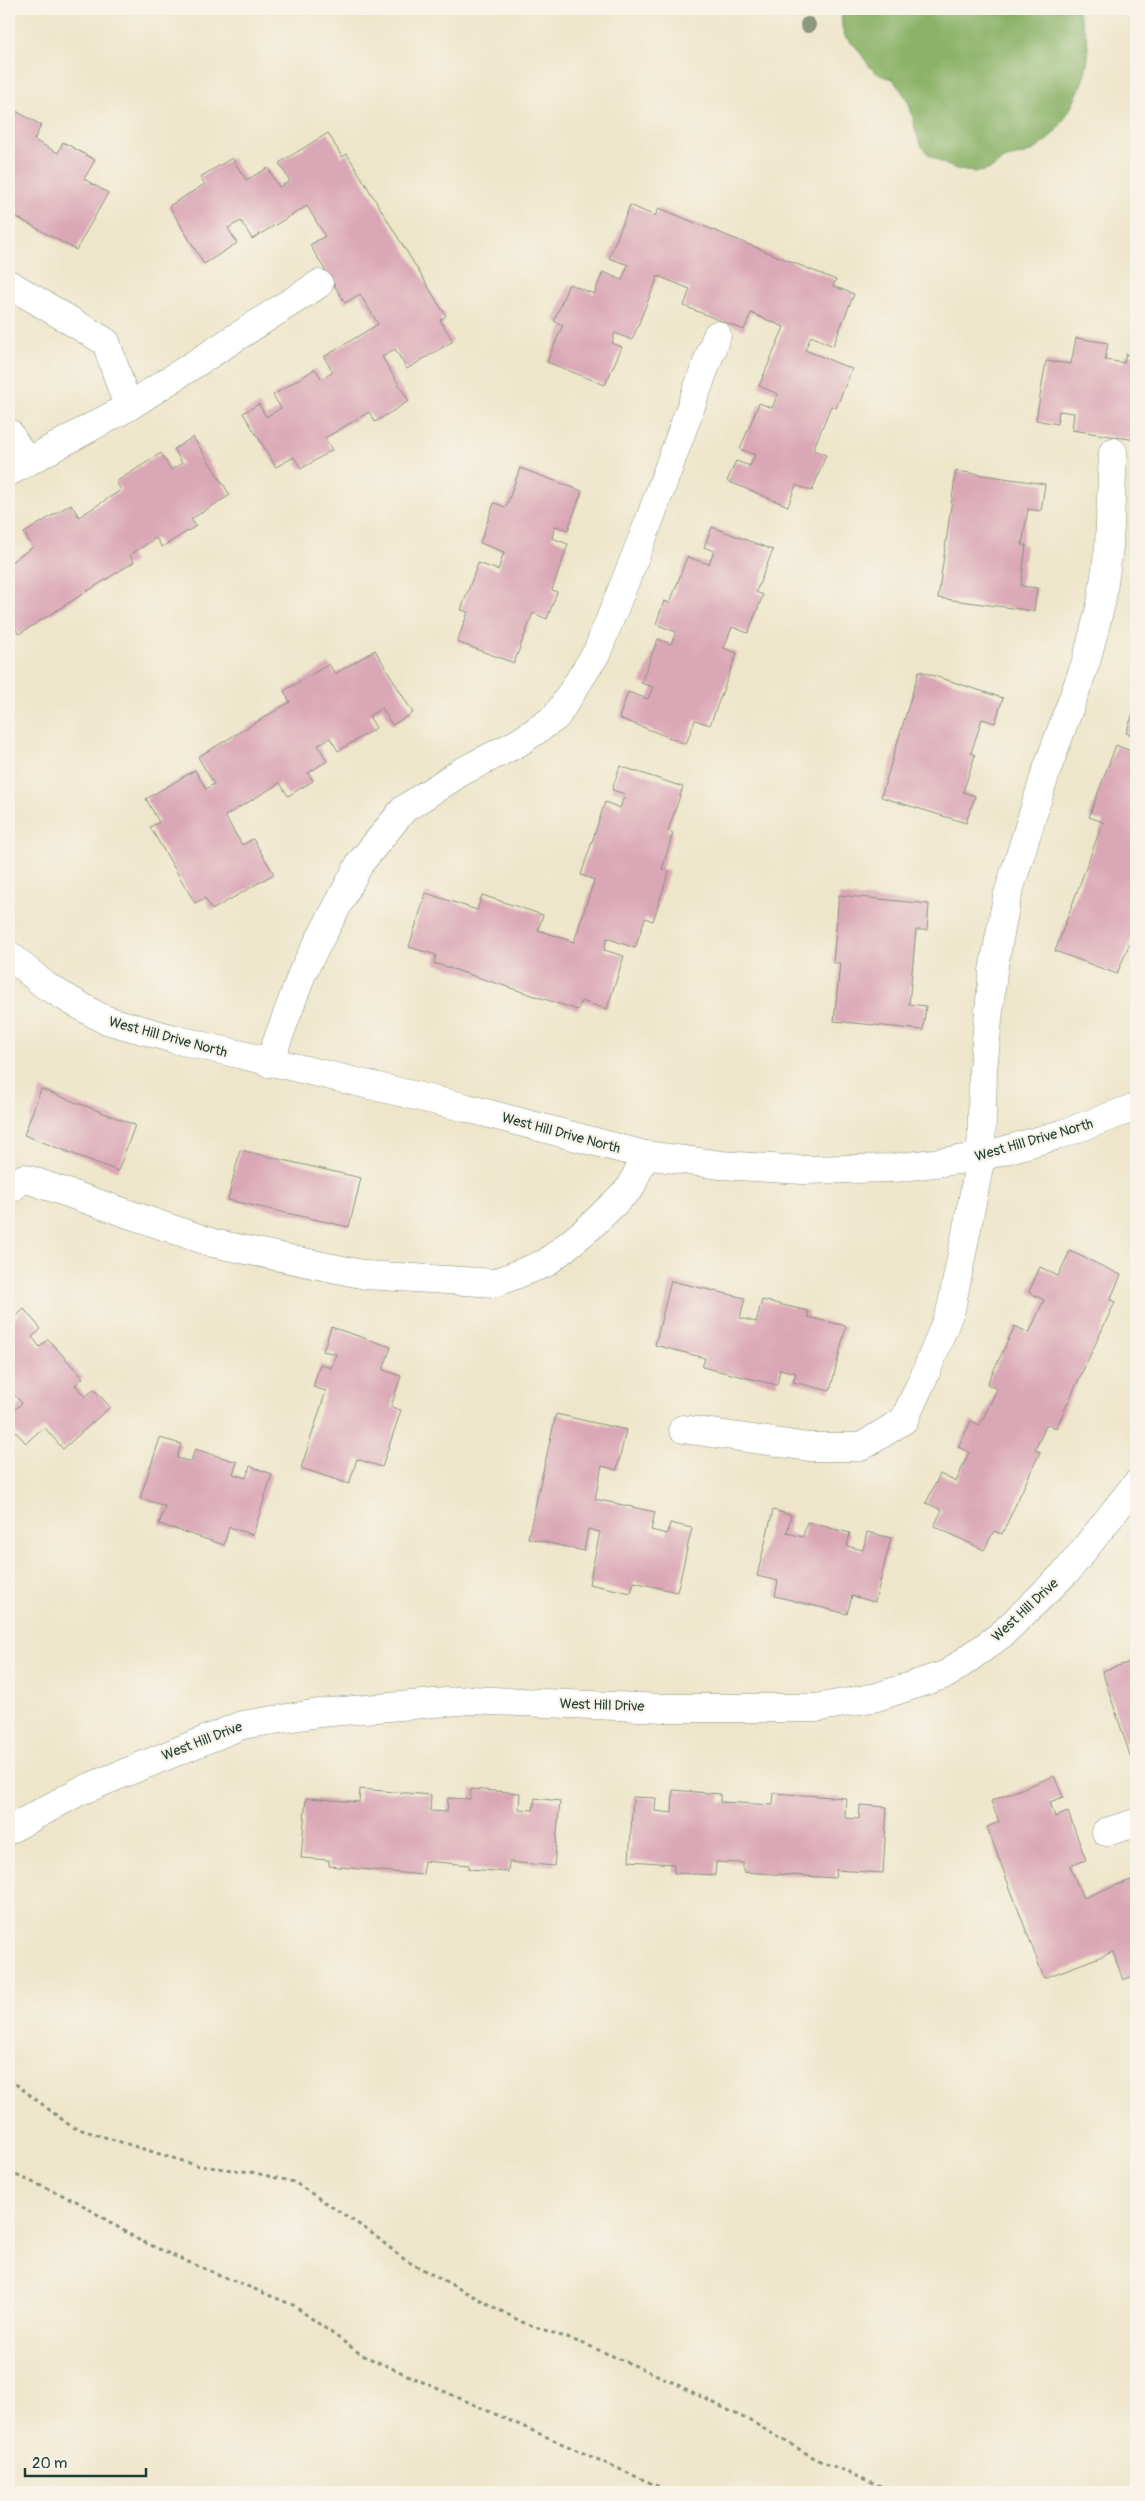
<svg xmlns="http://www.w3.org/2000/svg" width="1145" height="2501" font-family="Pangolin,sans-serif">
<rect width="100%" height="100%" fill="#f7f3e8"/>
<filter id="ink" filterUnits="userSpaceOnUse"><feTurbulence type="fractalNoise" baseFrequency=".02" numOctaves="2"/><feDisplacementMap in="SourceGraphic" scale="10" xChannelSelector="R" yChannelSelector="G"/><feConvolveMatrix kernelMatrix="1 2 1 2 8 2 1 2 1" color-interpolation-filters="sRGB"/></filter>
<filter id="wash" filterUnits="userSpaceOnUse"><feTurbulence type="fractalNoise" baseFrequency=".0096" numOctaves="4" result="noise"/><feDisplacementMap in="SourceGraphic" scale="20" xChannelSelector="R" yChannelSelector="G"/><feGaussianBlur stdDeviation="1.12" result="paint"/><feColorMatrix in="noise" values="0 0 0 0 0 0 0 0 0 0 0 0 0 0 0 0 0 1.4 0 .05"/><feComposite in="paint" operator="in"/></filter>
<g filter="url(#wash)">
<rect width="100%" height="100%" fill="#eee6ca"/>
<path fill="#8ab268" stroke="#54784e" d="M842,9H1077C1082,24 1090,41 1088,57C1085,87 1059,140 1030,152C1022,156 1012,156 1004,159C999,161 997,166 992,168C974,178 946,167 931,156C915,145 915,121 909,104C906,96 898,87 893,79C870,74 869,64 856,47C852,43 847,40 845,36C841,27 841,18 842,9Z"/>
<g id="blocks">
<g fill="#daa7b6">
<polygon points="12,109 41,125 34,140 58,153 63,142 95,160 84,179 108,193 76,250 9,213 9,116"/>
<polygon points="328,133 342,157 347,154 446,316 440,320 453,341 407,369 395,349 382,357 409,401 375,422 369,412 325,438 332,450 301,469 294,457 276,467 243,413 259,404 266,417 281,408 273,395 315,369 322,379 333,372 324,357 378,324 360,294 345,303 310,245 325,236 307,206 252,239 241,221 228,228 237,243 204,264 169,206 205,184 200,177 232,158 246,180 268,168 279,187 290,181 279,163"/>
<polygon points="630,205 655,216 659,208 836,280 833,286 854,294 833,346 811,336 805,350 852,369 836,408 831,406 813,450 826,455 812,491 796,485 788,506 727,481 736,461 750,466 755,455 740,449 759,403 772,408 778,394 759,386 784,327 751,313 744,330 684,306 690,289 658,276 632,340 615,333 612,343 622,347 605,385 547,362 563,325 554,321 569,284 594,294 603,272 622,280 628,265 609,258"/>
<polygon points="1076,338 1108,343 1105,360 1124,363 1126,354 1136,356 1136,440 1072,430 1074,413 1059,411 1057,424 1036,420 1046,361 1071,364"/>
<polygon points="193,437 230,495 191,519 196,526 162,547 156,538 130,555 134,562 19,634 13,625 9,628 9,563 33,547 24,533 71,504 79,517 121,490 116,482 161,453 171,470 182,463 174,449"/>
<polygon points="520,468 582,491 568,530 555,526 552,538 568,544 552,590 557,592 547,619 533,613 514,663 457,642 468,612 461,610 478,563 498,570 504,552 480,543 494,503 506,507"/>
<polygon points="956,471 1045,484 1041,511 1028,509 1022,545 1026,545 1021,586 1037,588 1034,611 938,598"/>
<polygon points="712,527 773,550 756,592 763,595 748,633 732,627 724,648 737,653 710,725 695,720 686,744 619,718 628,692 648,699 653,687 641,683 658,639 671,644 676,632 656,624 664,601 670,603 687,557 709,564 714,551 704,547"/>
<polygon points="375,650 413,713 392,725 382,708 369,716 376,728 338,751 330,738 318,745 327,761 308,773 313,781 288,796 280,783 225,816 242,845 253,839 274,874 212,910 205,898 195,903 150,827 159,822 146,799 195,770 206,789 214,784 198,757 290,702 284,691 329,664 335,674"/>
<polygon points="919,671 1003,698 995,723 982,719 971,753 975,755 963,792 975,796 966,823 881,797"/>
<polygon points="1134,711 1136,712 1136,737 1126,733"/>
<polygon points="1116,745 1133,752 1136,745 1136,928 1117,974 1055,951 1103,822 1089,817"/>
<polygon points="620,766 683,787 668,831 673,833 662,869 669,871 653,921 645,918 635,948 607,938 604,950 624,956 607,1009 581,1001 578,1010 434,963 436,955 409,947 426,893 477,910 482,895 543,915 538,930 574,942 594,880 581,875 605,802 620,808 625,794 612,790"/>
<polygon points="839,895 929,904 927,930 916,930 909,1004 926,1006 923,1030 834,1021 840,963 833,963"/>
<polygon points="41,1089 135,1125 118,1171 24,1135"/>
<polygon points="240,1150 361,1178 349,1227 228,1200"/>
<polygon points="1070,1251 1121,1275 1110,1300 1115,1302 1056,1428 1047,1424 1035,1450 1040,1452 1002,1534 994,1531 984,1550 934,1526 942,1510 926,1503 940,1474 956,1482 969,1452 958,1447 971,1421 980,1425 997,1389 987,1384 1015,1326 1029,1333 1044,1300 1029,1292 1040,1267 1058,1276"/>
<polygon points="671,1281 745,1298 740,1318 756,1322 762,1300 808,1311 808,1317 846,1326 830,1391 793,1382 796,1373 780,1369 777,1385 702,1367 705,1358 655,1345"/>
<polygon points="24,1309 41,1329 32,1337 40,1347 48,1339 83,1378 75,1385 85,1397 94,1389 110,1407 63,1449 44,1427 26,1443 9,1425 9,1415 22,1403 14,1395 9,1400 9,1323"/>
<polygon points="331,1327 391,1347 383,1370 401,1376 391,1407 401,1410 382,1467 357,1459 349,1484 301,1468 326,1391 313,1387 320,1364 331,1368 336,1354 323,1351"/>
<polygon points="556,1414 626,1430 617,1470 602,1466 595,1499 655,1512 651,1530 667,1534 670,1523 692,1528 677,1592 634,1582 631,1593 589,1584 600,1532 588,1529 584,1551 528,1538"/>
<polygon points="160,1438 181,1444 177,1458 191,1462 195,1449 237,1462 233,1474 246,1478 250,1466 272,1474 253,1535 229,1527 224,1545 159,1524 165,1506 140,1498"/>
<polygon points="773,1510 791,1515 787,1533 803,1537 807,1522 850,1533 847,1546 863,1550 867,1532 891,1538 875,1602 852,1596 847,1614 775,1596 778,1581 757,1576"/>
<polygon points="1136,1660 1136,1756 1131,1758 1102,1671"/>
<polygon points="1054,1776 1063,1797 1050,1802 1055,1817 1068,1812 1086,1860 1070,1866 1083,1898 1136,1878 1136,1975 1123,1980 1113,1952 1044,1978 987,1827 999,1822 991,1801"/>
<polygon points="360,1789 431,1795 430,1811 447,1812 448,1798 470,1799 471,1789 520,1793 519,1809 533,1810 535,1798 560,1801 554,1866 509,1862 508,1872 469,1869 469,1865 424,1861 423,1875 329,1866 329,1860 301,1858 306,1798 359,1802"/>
<polygon points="673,1790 720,1794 720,1802 773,1805 774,1793 846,1798 845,1818 859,1819 860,1805 887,1807 883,1873 836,1870 835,1878 743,1872 743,1863 716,1862 715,1875 674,1873 674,1864 629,1861 633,1797 656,1798 655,1811 672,1813"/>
</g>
</g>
</g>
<g filter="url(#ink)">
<use href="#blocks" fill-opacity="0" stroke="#86927f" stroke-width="1"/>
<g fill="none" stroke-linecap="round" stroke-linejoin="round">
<g stroke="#86927f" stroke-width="29">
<g id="minor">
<polyline points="9,284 106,342 128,407"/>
<polyline points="9,433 26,461"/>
<polyline points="9,472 128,407 319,284"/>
<polyline points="9,955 46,986 103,1019 174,1039 467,1108 645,1155 721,1165 803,1170 894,1168 981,1157 1062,1134 1136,1107"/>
<polyline points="269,1063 303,971 360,863 404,809 461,772 518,743 556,717 597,652 648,524 717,335"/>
<polyline points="9,1190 24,1178 213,1243 366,1275 495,1283 546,1263 590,1227 631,1187 645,1155"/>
<polyline points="683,1429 809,1447 861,1447 904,1420 926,1372 951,1309 981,1157 983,1070 993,971 1007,897 1046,772 1086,662 1101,604 1109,547 1113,452"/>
<polyline points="9,1830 78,1792 242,1725 319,1713 470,1700 664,1708 816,1708 877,1697 947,1674 1001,1635 1068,1570 1136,1484"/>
<polyline points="1106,1832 1136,1823"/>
</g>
</g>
<g stroke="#86927f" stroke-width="3" stroke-dasharray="4 4" stroke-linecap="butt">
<polyline points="9,2079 72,2127 199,2166 251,2172 294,2182 369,2231 405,2260 522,2322 587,2345 666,2379 754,2423 818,2460 895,2492"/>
<polyline points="9,2172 76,2201 137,2239 181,2259 293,2305 362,2355 671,2492"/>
</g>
<use href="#minor" stroke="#fff" stroke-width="28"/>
</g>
<circle fill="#8c997f" cx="808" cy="25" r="8"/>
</g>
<g text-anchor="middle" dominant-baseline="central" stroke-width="4.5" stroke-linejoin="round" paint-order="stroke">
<g font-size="14" fill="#1f3d34" stroke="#f7f3e8">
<text transform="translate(168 1037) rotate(15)">West Hill Drive North</text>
<text transform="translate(561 1133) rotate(15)">West Hill Drive North</text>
<text transform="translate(1034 1140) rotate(-16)">West Hill Drive North</text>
<text transform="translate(1025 1610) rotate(-43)">West Hill Drive</text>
<text transform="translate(602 1705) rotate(2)">West Hill Drive</text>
<text transform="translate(202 1741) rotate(-21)">West Hill Drive</text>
</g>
</g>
<rect width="1145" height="2501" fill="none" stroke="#f7f3e8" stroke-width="30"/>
<path d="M25 2468v8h121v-8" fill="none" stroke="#1f3d34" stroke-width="2.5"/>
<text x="32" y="2468" font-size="15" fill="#1f3d34" stroke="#f7f3e8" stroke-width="4" paint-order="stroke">20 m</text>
</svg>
